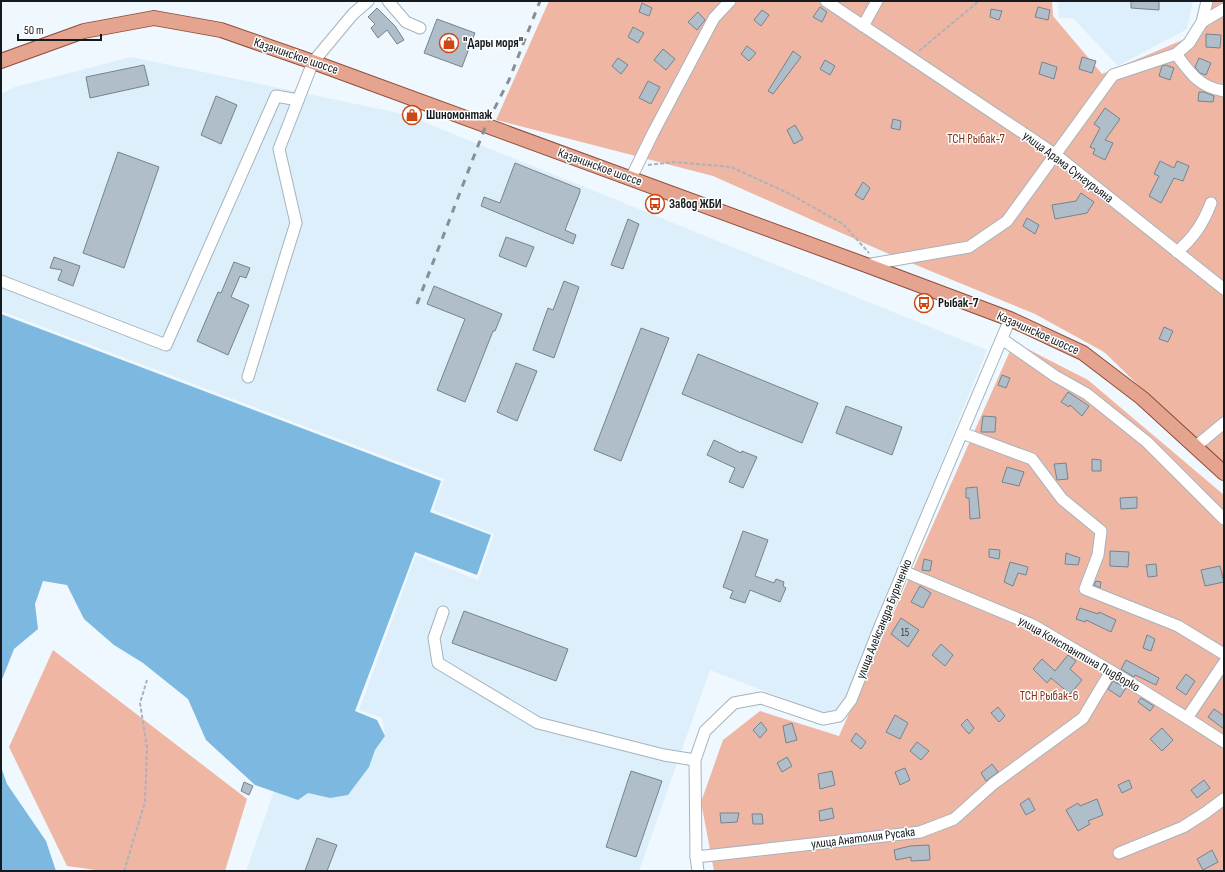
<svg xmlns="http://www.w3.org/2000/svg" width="1225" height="872" font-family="'Sofia Sans Condensed',sans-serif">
<rect width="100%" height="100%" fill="#eff8fe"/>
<g fill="#ddeffb">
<polygon points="1058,1 1193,1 1187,29 1118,66 1073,18 1059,18"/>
<polygon points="131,57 404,114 987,350 842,709 823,714 710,670 639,871 246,871 274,791 298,800 308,793 330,798 369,767 375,750 385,736 382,718 359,710 416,555 478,580 494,534 433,510 444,479 1,311 1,94 15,87"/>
</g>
<g fill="#f0b6a4">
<polygon points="549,1 1052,1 1053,16 1102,74 1204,31 1213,1 1224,1 1224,468 1104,352 1035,314 882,251 713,176 496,120"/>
<polygon points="1014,342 1088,380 1224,495 1224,871 714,871 701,802 723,740 760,711 839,736"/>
<polygon points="53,650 247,799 225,871 103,871 67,866 9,747"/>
</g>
<g fill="#7cb8e0">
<polygon points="1,314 441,481 430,512 491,535 477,575 415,552 355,711 377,720 385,736 375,750 369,767 348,795 330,798 308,793 298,800 255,785 206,740 188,699 143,663 114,645 84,619 67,585 43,581 35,604 38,629 14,649 1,682"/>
<polygon points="1,767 7,784 46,841 56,871 1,871"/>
</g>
<g fill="#b0bec9" stroke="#75838d">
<polygon points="1131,1 1159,1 1159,10 1131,8"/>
<polygon points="642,3 652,8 649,16 639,12"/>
<polygon points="820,7 827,12 822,22 813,17"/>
<polygon points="1038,7 1050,10 1048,20 1035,17"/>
<polygon points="377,8 395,26 404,40 397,44 387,30 378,38 371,28 375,24 368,17"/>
<polygon points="991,9 1002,11 999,20 990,17"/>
<polygon points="762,10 769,15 761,26 754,20"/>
<polygon points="698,12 705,20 697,30 688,22"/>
<polygon points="437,19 475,33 462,67 424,53"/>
<polygon points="633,27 644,33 638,43 628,37"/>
<polygon points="1206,34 1221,35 1220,48 1206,47"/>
<polygon points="747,46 756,53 749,61 741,54"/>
<polygon points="663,49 675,59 666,70 654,60"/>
<polygon points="793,51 801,57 773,94 768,91"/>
<polygon points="1082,57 1096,61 1092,73 1079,69"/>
<polygon points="618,58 628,65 621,74 612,66"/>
<polygon points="1199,58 1211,63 1206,75 1200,73 1195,67"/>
<polygon points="825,60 835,66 830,75 820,69"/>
<polygon points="1042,62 1057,67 1054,79 1039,74"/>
<polygon points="144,65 149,85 90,98 86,77"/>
<polygon points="1166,65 1174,68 1170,80 1159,76 1162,66"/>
<polygon points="648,81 660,87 651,104 639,98"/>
<polygon points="1199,92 1204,92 1214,96 1213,102 1198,101"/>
<polygon points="216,96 237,105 221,144 201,135"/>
<polygon points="1105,108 1120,119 1105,140 1113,143 1105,160 1093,154 1095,149 1090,147 1100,128 1094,124"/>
<polygon points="893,119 901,121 900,130 891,128"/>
<polygon points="795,125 803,139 794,144 787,130"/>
<polygon points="118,152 159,167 124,268 83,253"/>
<polygon points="1160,161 1174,168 1177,161 1189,166 1183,181 1174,178 1161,203 1149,196 1159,176 1154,174"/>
<polygon points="515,163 580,189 580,192 565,230 576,235 573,244 481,206 484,197 500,203"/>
<polygon points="863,182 870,188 863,200 855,195"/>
<polygon points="1081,193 1094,202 1087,213 1055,219 1052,205 1076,201"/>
<polygon points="1027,218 1039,225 1035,234 1023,226"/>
<polygon points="628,219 639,224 623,269 611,265"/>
<polygon points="506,237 534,247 526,267 499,256"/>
<polygon points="54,257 80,266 73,286 58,280 62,270 50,268"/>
<polygon points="234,262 250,268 246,278 240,276 231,297 249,305 228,355 197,341 218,292 221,293"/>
<polygon points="564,281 579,287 554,358 533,350 548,308 553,310"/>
<polygon points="434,286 502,314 495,331 493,331 465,402 437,390 465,319 427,304"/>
<polygon points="1164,327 1173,331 1168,342 1159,339"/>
<polygon points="641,328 669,338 621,461 594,450"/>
<polygon points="698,354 818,403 802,443 682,394"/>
<polygon points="516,363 537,371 517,421 497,412"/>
<polygon points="1002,375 1010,378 1006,388 998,385"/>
<polygon points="1068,392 1089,406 1082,416 1070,405 1069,407 1061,402"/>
<polygon points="846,406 902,427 892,455 836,433"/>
<polygon points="983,416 996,417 995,432 981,432"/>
<polygon points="714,440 741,453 742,451 757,457 743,488 729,482 735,468 707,455"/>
<polygon points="1092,459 1101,460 1101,471 1092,471"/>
<polygon points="1066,463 1068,479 1057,480 1054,464"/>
<polygon points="1007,467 1024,472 1019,486 1002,482"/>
<polygon points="977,487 980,518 970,519 969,498 966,498 966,488"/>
<polygon points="1137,497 1137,508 1121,509 1120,498"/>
<polygon points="743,531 768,540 755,576 774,583 776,579 784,582 783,586 786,588 780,602 750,590 745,603 730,598 733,591 723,587"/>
<polygon points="989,549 1000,550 999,559 989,557"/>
<polygon points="1110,551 1129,552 1128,567 1110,566"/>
<polygon points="1066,553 1080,558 1078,565 1065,564"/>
<polygon points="924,559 932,561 930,571 922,570"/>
<polygon points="1010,562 1028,567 1026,575 1018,573 1013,586 1004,582"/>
<polygon points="1156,564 1157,576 1148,577 1146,565"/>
<polygon points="1220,566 1224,582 1205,586 1201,570"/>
<polygon points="1096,581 1101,582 1100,588 1094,585"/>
<polygon points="920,586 931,593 923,608 911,602"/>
<polygon points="1080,608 1098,614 1099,612 1116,620 1111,632 1086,620 1085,622 1076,619"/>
<polygon points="464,611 568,649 556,681 452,643"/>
<polygon points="901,618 919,630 908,647 891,634"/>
<polygon points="1147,635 1155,639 1151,651 1143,648"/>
<polygon points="941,644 953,655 945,666 932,655"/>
<polygon points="1068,655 1076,661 1070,669 1082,680 1070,694 1051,678 1047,683 1033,669 1042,659 1055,671"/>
<polygon points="1126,660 1159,678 1156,685 1135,675 1134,677 1121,669"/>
<polygon points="1186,674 1195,681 1186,695 1176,688"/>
<polygon points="1113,681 1126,688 1120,697 1108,689"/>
<polygon points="1141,698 1154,706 1150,711 1138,702"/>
<polygon points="998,707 1005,716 999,722 991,713"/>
<polygon points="1214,709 1224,716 1224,729 1208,717"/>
<polygon points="895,715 908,723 900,739 886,732"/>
<polygon points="967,719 974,728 969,734 961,725"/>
<polygon points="761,722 767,730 760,738 753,730"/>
<polygon points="792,723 797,740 786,743 783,726"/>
<polygon points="1162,728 1173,740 1162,751 1150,739"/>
<polygon points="856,733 866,742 861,749 851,741"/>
<polygon points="917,742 929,751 921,760 910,751"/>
<polygon points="787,757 792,766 782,772 777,763"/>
<polygon points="992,764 998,772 986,781 981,773"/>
<polygon points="905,768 910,780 900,785 895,772"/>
<polygon points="631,771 662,781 636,857 606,847"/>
<polygon points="832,771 835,785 820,789 818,774"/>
<polygon points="1129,780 1132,788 1122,793 1118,785"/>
<polygon points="1204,780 1210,788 1197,798 1191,790"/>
<polygon points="244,782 253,786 249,795 241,791"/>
<polygon points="1029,798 1035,810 1026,815 1020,804"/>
<polygon points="1097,799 1103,815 1088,821 1090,824 1078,831 1066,810 1078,803 1080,806"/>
<polygon points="832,808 834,818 820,821 819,811"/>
<polygon points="720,813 739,813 737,822 721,823"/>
<polygon points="752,814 762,814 763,824 753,824"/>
<polygon points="317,838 337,845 327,871 305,871"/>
<polygon points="929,845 930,860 911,861 911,857 896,860 894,850 910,846"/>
<polygon points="1212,850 1218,862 1203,870 1197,859"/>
</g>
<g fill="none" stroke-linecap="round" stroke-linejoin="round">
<g stroke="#a5b3bd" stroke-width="13">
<g id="minor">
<polyline points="388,1 406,22 420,28"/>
<polyline points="826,1 1056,155 1224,289"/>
<polyline points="1202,22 1224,9"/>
<polyline points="863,26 877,1"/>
<path d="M1176,54C1190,73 1199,87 1224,91"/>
<polyline points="631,178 653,133 714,18 730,1"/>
<path d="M1177,252C1194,237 1203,224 1211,203"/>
<polyline points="866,265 969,247 1007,221 1113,75 1176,54 1189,43 1202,22 1207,1"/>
<polyline points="1,281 166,345 276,96 298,100"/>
<polyline points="1002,339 1055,376 1087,394 1147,442 1224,519"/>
<polyline points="248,377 296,223 279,149 313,62 353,14 368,1"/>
<polyline points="962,433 1032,459 1062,499 1101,531 1098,555 1085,589 1178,626 1224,654"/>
<polyline points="1195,447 1224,423"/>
<polyline points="903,571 1033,625 1111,671 1187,718 1224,742"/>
<polyline points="443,612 434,638 438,663 538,723 664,755 695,760"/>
<polyline points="1187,718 1224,663"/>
<polyline points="1119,853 1183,827 1205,813 1224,799"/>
<polyline points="696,857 920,832 954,819 993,784 1083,718 1111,671"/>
<polyline points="698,871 696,857 695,760 705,731 734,703 761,698 823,719 839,716 851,700 881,624 1010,319"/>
</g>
</g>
<g stroke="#914c37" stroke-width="16">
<polyline id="major" points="1,61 84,31 154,18 221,30 313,62 866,265 1010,319 1083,353 1142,398 1224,473"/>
</g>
<g stroke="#abb3b8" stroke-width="2" stroke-dasharray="4 2" stroke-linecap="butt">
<polyline points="919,51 979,1"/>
<polyline points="648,165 674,162 731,167 786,192 843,224 869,253"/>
<polyline points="124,871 145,802 147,748 140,703 147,680"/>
</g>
<use href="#minor" stroke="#fff" stroke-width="11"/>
<use href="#major" stroke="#e5a48f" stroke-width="14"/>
<polyline stroke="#899095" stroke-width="3" stroke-dasharray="7 7" stroke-linecap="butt" points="417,304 486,125 509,80 540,1"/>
</g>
<defs>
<g id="shop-ring" transform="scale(1)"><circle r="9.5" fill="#fff" stroke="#ce4713" stroke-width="1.5"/><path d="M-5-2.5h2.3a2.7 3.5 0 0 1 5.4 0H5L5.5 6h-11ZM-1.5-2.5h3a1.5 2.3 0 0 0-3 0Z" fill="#ce4713"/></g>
<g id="bus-ring" transform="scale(1)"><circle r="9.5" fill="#fff" stroke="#ce4713" stroke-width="1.5"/><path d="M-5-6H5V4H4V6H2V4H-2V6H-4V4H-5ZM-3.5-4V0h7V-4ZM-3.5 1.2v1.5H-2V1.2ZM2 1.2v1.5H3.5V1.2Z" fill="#ce4713"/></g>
</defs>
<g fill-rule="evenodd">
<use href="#shop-ring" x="449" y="43"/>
<use href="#shop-ring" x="412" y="115"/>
<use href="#bus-ring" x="655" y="204"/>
<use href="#bus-ring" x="924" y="303"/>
</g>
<g text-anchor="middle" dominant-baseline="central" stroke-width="3" stroke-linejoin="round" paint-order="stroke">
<g font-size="11" fill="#3c4349">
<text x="905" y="632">15</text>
</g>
<g font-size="13" font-weight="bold" fill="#151a1e" stroke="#fff" text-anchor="start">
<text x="463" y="43">"Дары моря"</text>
<text x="426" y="115">Шиномонтаж</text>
<text x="669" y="204">Завод ЖБИ</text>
<text x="938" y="303">Рыбак-7</text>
</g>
<g font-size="13" fill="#151a1e" stroke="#fff">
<text transform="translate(296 56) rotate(19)">Казачинское шоссе</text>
<text transform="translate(600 167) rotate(20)">Казачинское шоссе</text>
<text transform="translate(1068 167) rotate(37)">улица Арама Сунгурьяна</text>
<text transform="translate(1038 333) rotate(24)">Казачинское шоссе</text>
<text transform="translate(884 619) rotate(-68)">улица Александра Буряченко</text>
<text transform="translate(1079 654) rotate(30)">улица Константина Пидворко</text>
<text transform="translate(863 838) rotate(-7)">улица Анатолия Русака</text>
</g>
<g font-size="13" fill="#82341a" stroke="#fff">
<text x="976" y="139">ТСН Рыбак-7</text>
<text x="1049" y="696">ТСН Рыбак-6</text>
</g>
</g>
<rect width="1225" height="872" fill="none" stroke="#151a1e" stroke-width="4"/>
<path d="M18 34v6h83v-6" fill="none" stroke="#151a1e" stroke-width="2"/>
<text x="24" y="34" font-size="12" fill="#151a1e" stroke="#ffffff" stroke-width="3" paint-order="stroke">50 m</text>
</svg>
